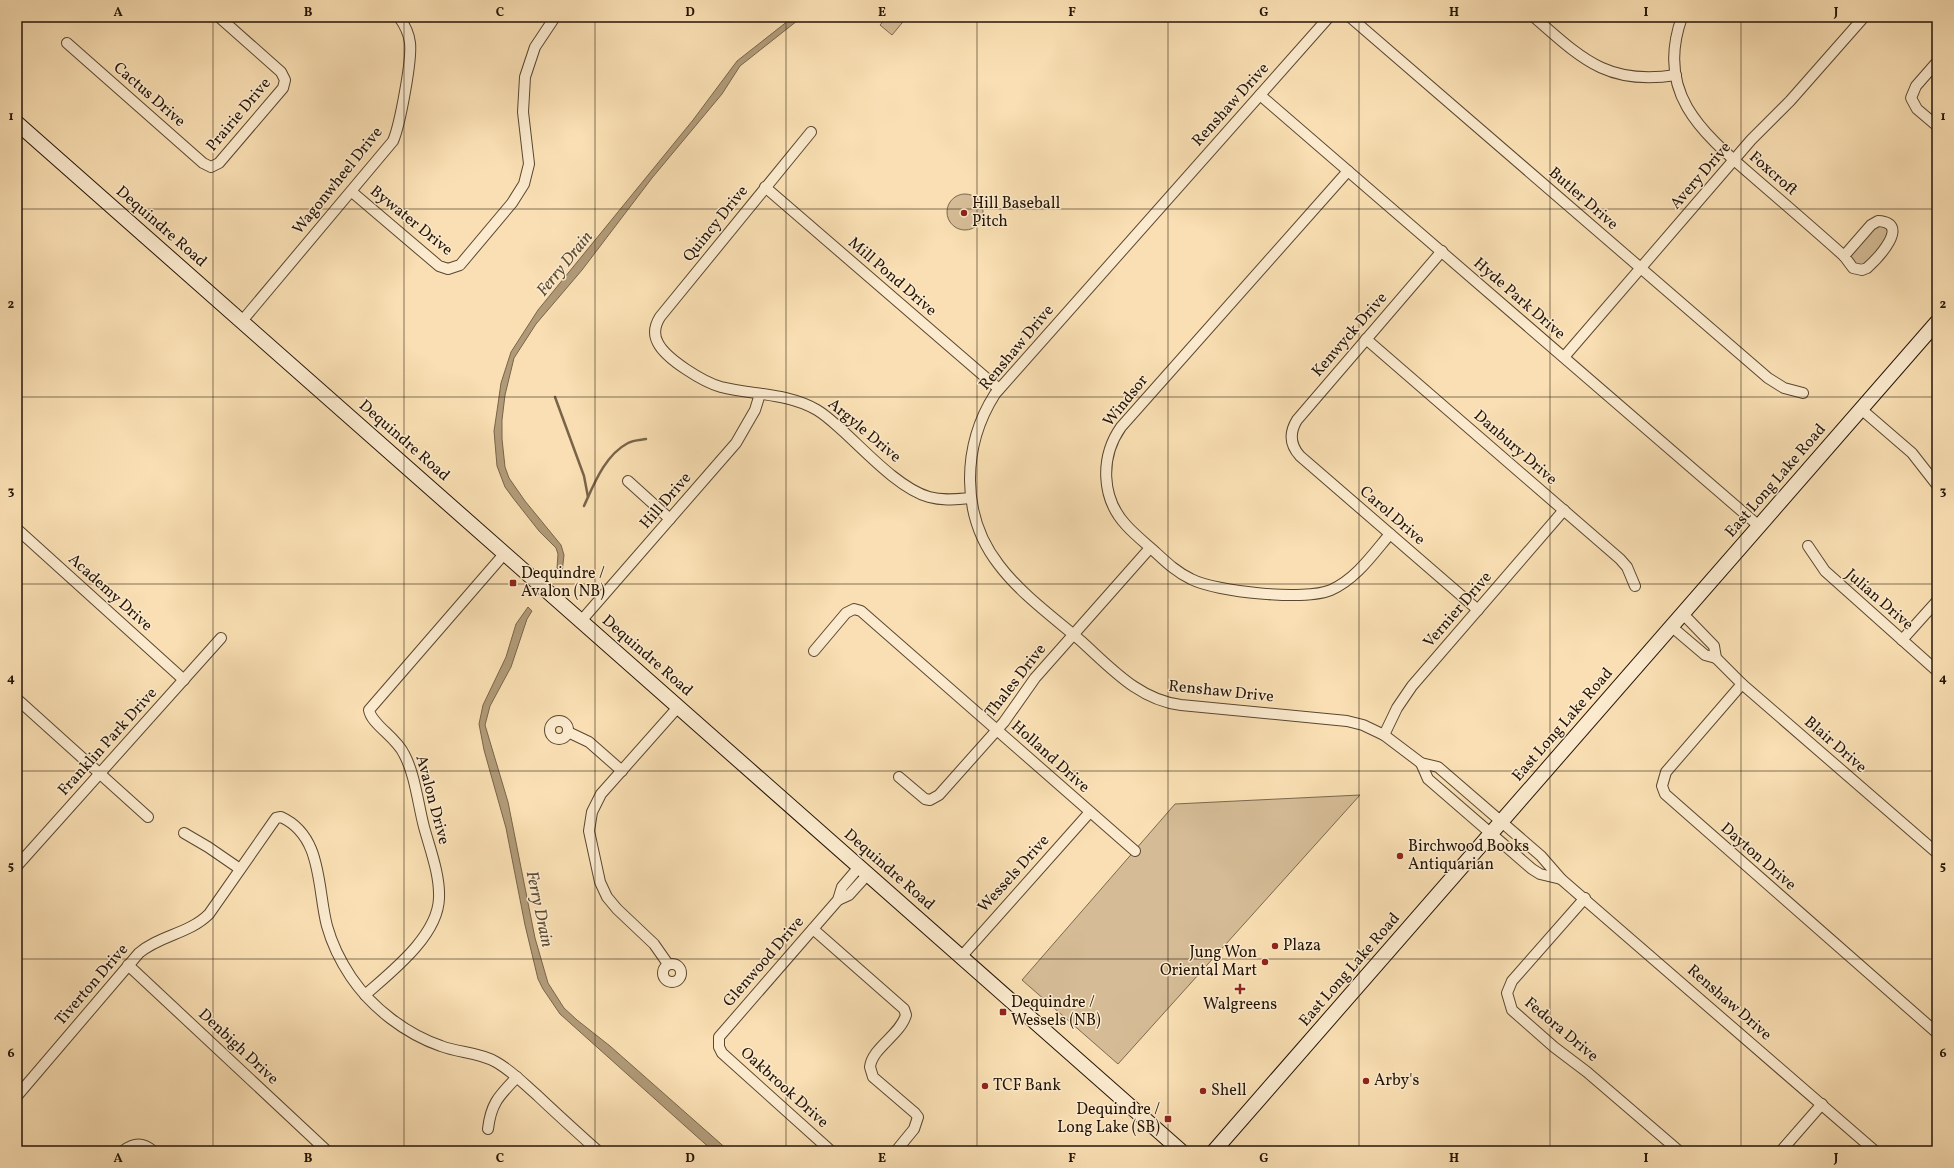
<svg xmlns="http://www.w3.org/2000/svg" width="1954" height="1168" font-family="Vollkorn,serif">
<rect width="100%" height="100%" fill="#f9dfb3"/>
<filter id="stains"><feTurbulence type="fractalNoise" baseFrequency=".005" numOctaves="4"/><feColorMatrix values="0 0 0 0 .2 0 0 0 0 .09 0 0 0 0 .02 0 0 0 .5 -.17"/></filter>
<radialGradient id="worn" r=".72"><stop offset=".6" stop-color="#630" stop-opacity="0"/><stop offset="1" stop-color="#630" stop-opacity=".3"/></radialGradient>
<g fill="#d5bc96" stroke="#7c684e">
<polygon points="887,17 907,17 892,35 880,25"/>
<circle cx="965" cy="212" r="18"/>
<polygon points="1881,226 1887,229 1889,238 1863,266 1855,265 1851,258 1852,253 1875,227"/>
<polygon points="1360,795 1118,1064 1022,980 1175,804"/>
</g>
<g fill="#b19a78" stroke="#79644a">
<polygon points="793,17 802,17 740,66 722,94 652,178 582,270 536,324 514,358 505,395 502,420 502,439 505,467 509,478 525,501 561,545 564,555 562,573 557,568 558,554 556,548 539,531 513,498 505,487 497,466 494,431 497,411 501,383 511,352 538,310 693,120 737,61"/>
<polygon points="528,607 532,611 527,619 511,667 490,706 485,725 508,802 535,938 548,983 564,1008 577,1020 610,1046 729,1151 713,1151 560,1014 543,989 538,979 525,925 506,828 484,750 479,724 483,705 506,657 516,624"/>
</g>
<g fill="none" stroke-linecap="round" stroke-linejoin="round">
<g stroke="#79644a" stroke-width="2.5">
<polyline points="555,397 584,476 588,497"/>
<path d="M584,506C594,484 605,455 628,443C633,440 640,440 646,439"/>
</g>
<g stroke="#594731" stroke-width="12">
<g id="street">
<path d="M1329,17L995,394C962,446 960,515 999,565C1021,594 1053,617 1081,641C1111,668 1139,700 1181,705L1347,721L1363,725L1384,735L1421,763L1438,767L1541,856L1561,879L1875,1151"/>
<polyline points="1350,17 1768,378 1784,388 1803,393"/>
<path d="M1534,17C1582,59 1608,86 1676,75"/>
<path d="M1682,17C1654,95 1704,134 1757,180C1786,205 1815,230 1844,256"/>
<polyline points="67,43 203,163 211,167 219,163 283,88 285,80 281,72 219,17"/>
<polyline points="1937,62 1916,86 1911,98 1917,109 1937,126"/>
<polyline points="1260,95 1759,526"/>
<path d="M811,132L660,317C655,325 653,334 658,343C666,359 703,382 721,387C753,395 788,393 817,410C827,416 835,424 843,431C866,452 900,489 929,497C943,501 957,499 971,498"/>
<path d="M1348,171L1121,427C1100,457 1101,498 1126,525C1134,534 1144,542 1153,550C1165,561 1176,572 1191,579C1216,592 1305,601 1331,590C1356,579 1373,554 1390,534"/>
<polyline points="765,187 999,389"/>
<polyline points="352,192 439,266 448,269 460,265 512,203 524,184 529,164 523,112 525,77 535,47 555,17"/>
<path d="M1878,221C1912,223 1877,259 1867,268L1862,270L1853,268L1844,256L1871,225Z"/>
<path d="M1442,251L1297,420C1289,433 1290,445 1300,456L1478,610"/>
<path d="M242,321L393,141C400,125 412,60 410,43C409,33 404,24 399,17"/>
<polyline points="1366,339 1620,559 1627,567 1635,586"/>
<polyline points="1564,357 1751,140 1790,101 1864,17"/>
<polyline points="1861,409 1912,453 1937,485"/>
<polyline points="628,481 670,519"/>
<polyline points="17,529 184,680"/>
<polyline points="1808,546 1825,571 1937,671"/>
<polyline points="581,621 736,443 755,410 760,394"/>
<polyline points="1672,627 1705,655 1716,658 1714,646 1683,614"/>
<polyline points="1902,640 1937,601"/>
<polyline points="814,651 846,613 854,609 861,611 1135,851"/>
<polyline points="1716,658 1742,684 1937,853"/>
<polyline points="1742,684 1666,772 1662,786 1665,794 1937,1033"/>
<polyline points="17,699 148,817"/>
<circle cx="559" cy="730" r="9"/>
<polyline points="568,732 589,742 622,771"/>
<polyline points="1384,735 1397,708 1412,686 1564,510"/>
<polyline points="1421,763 1428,779 1532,869 1540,874 1561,879"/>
<polyline points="899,777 925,799 930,800 939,795 1004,722 1035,678 1150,548"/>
<polyline points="184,833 208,847 240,869"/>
<polyline points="17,866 221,638"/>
<polyline points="1585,898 1512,981 1507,993 1512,1010 1554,1047 1587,1072 1679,1151"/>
<polyline points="838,900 849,895 868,874"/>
<path d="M813,929L904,1009L906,1015C900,1035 872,1048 870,1067L873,1077L915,1113L918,1117L914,1129L896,1151"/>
<polyline points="961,957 1090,812"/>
<circle cx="672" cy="973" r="9"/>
<polyline points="668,964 654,944 617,909 607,897 600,882 589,831 592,812 601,794 679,706"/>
<polyline points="128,965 327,1151"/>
<path d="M365,995C391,972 438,936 439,898C440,875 430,849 424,827C418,804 415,774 404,754C396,737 371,724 369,710L505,553"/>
<path d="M17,1096L139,953C160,935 189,934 209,914L276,818L281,817C323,836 317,888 327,926C332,944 341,962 351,977C372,1008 406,1034 441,1046C459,1053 479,1052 496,1062C512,1071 524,1084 538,1096C558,1115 578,1133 598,1151"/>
<path d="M488,1129C491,1103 499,1096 517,1077"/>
<path d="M123,1151C133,1143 143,1142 153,1151"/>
<polyline points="831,1151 722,1053 719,1047 719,1037 838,900 842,887 859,867"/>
<polyline points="1781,1151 1822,1104"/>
</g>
</g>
<g stroke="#241406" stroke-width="16">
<g id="secondary">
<polyline points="17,123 1181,1151"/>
<polyline points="1214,1151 1937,322"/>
</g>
</g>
<use href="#street" stroke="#fbeace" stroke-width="10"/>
<use href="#secondary" stroke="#fbeace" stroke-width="14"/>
</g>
<path fill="none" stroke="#241406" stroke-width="1" stroke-opacity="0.55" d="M213,17V1151M404,17V1151M595,17V1151M786,17V1151M977,17V1151M1168,17V1151M1359,17V1151M1550,17V1151M1741,17V1151M17,209H1937M17,397H1937M17,584H1937M17,771H1937M17,959H1937"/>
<g fill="#8f2418" stroke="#fbeace" stroke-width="1.5">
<circle cx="964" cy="213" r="4"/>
<rect x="509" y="579" width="8" height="8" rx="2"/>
<circle cx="1400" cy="856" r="4"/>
<circle cx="1275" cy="946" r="4"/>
<circle cx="1265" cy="962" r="4"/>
<path d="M1238 983h4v4h4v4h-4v4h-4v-4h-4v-4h4z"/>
<rect x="999" y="1008" width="8" height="8" rx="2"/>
<circle cx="1366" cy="1081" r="4"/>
<circle cx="985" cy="1086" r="4"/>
<circle cx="1203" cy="1091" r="4"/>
<rect x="1164" y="1115" width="8" height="8" rx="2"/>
</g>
<g text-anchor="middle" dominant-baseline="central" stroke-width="3" stroke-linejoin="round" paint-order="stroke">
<g font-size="16" fill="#241406" stroke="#fbeace">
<text transform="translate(149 95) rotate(41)">Cactus Drive</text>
<text transform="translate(1231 105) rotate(-48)">Renshaw Drive</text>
<text transform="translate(239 115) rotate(-50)">Prairie Drive</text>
<text transform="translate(1773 174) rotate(41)">Foxcroft</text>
<text transform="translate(1701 176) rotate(-49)">Avery Drive</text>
<text transform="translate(338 181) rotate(-51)">Wagonwheel Drive</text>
<text transform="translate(1583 199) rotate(41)">Butler Drive</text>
<text transform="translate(411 221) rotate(39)">Bywater Drive</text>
<text transform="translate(716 224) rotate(-51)">Quincy Drive</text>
<text transform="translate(161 227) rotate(41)">Dequindre Road</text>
<text transform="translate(892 277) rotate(41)">Mill Pond Drive</text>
<text transform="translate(1519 299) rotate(41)">Hyde Park Drive</text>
<text transform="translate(1350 335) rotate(-49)">Kenwyck Drive</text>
<text transform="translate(1017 348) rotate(-50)">Renshaw Drive</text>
<text transform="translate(1126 401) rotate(-51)">Windsor</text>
<text transform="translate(864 431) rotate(40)">Argyle Drive</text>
<text transform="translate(404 441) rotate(41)">Dequindre Road</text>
<text transform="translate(1515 448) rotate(41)">Danbury Drive</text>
<text transform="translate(1776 481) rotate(-49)">East Long Lake Road</text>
<text transform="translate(666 501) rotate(-49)">Hill Drive</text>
<text transform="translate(1392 516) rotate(41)">Carol Drive</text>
<text transform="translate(110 593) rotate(42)">Academy Drive</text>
<text transform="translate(1879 600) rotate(41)">Julian Drive</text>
<text transform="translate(1458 610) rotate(-49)">Vernier Drive</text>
<text transform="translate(647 656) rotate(41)">Dequindre Road</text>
<text transform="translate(1016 681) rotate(-52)">Thales Drive</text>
<text transform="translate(1221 692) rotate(6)">Renshaw Drive</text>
<text transform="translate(1563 725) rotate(-49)">East Long Lake Road</text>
<text transform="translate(108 742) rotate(-48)">Franklin Park Drive</text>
<text transform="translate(1835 745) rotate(41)">Blair Drive</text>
<text transform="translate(1050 757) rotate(42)">Holland Drive</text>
<text transform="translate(432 800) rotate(75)">Avalon Drive</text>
<text transform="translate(1758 857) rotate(41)">Dayton Drive</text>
<text transform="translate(889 870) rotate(41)">Dequindre Road</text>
<text transform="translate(1014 874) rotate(-48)">Wessels Drive</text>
<text transform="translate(764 962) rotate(-49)">Glenwood Drive</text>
<text transform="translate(1350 970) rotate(-49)">East Long Lake Road</text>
<text transform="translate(92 985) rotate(-49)">Tiverton Drive</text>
<text transform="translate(1729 1003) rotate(41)">Renshaw Drive</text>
<text transform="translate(1561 1030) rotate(40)">Fedora Drive</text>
<text transform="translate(238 1047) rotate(43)">Denbigh Drive</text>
<text transform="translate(784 1088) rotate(42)">Oakbrook Drive</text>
</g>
<g font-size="16" fill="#241406" stroke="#fbeace" text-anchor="start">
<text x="972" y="204">Hill Baseball<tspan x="972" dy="18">Pitch</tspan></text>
<text x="521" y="574">Dequindre /<tspan x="521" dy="18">Avalon (NB)</tspan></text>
<text x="1408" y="847">Birchwood Books<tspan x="1408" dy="18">Antiquarian</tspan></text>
<text x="1283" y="946">Plaza</text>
<text x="1257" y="953" text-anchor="end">Jung Won<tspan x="1257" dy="18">Oriental Mart</tspan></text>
<text x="1011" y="1003">Dequindre /<tspan x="1011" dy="18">Wessels (NB)</tspan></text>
<text x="1240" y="1005" text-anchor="middle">Walgreens</text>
<text x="1374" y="1081">Arby's</text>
<text x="993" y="1086">TCF Bank</text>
<text x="1211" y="1091">Shell</text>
<text x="1160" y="1110" text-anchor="end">Dequindre /<tspan x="1160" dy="18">Long Lake (SB)</tspan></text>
</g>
<g font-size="17" font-style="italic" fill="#5c4a34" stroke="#fbeace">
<text transform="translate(565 264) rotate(-51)">Ferry Drain</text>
<text transform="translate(539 909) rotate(78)">Ferry Drain</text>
</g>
</g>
<rect width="1954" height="1168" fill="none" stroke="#f9dfb3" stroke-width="44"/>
<rect x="22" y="22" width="1910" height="1124" fill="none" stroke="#241406" stroke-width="1.5"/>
<g font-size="13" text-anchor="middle" font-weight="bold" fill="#241406">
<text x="118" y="16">A</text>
<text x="308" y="16">B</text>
<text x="500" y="16">C</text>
<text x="690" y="16">D</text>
<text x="882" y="16">E</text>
<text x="1072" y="16">F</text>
<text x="1264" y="16">G</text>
<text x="1454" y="16">H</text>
<text x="1646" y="16">I</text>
<text x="1836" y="16">J</text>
<text x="11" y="120">1</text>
<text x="1943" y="120">1</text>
<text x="11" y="308">2</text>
<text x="1943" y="308">2</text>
<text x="11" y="495">3</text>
<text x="1943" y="495">3</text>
<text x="11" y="682">4</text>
<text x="1943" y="682">4</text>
<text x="11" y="870">5</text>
<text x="1943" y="870">5</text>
<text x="11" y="1057">6</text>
<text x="1943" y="1057">6</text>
<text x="118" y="1162">A</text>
<text x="308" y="1162">B</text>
<text x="500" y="1162">C</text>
<text x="690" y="1162">D</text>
<text x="882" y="1162">E</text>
<text x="1072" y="1162">F</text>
<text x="1264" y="1162">G</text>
<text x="1454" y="1162">H</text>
<text x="1646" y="1162">I</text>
<text x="1836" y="1162">J</text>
</g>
<rect width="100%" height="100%" filter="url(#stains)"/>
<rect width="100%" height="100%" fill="url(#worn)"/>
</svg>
